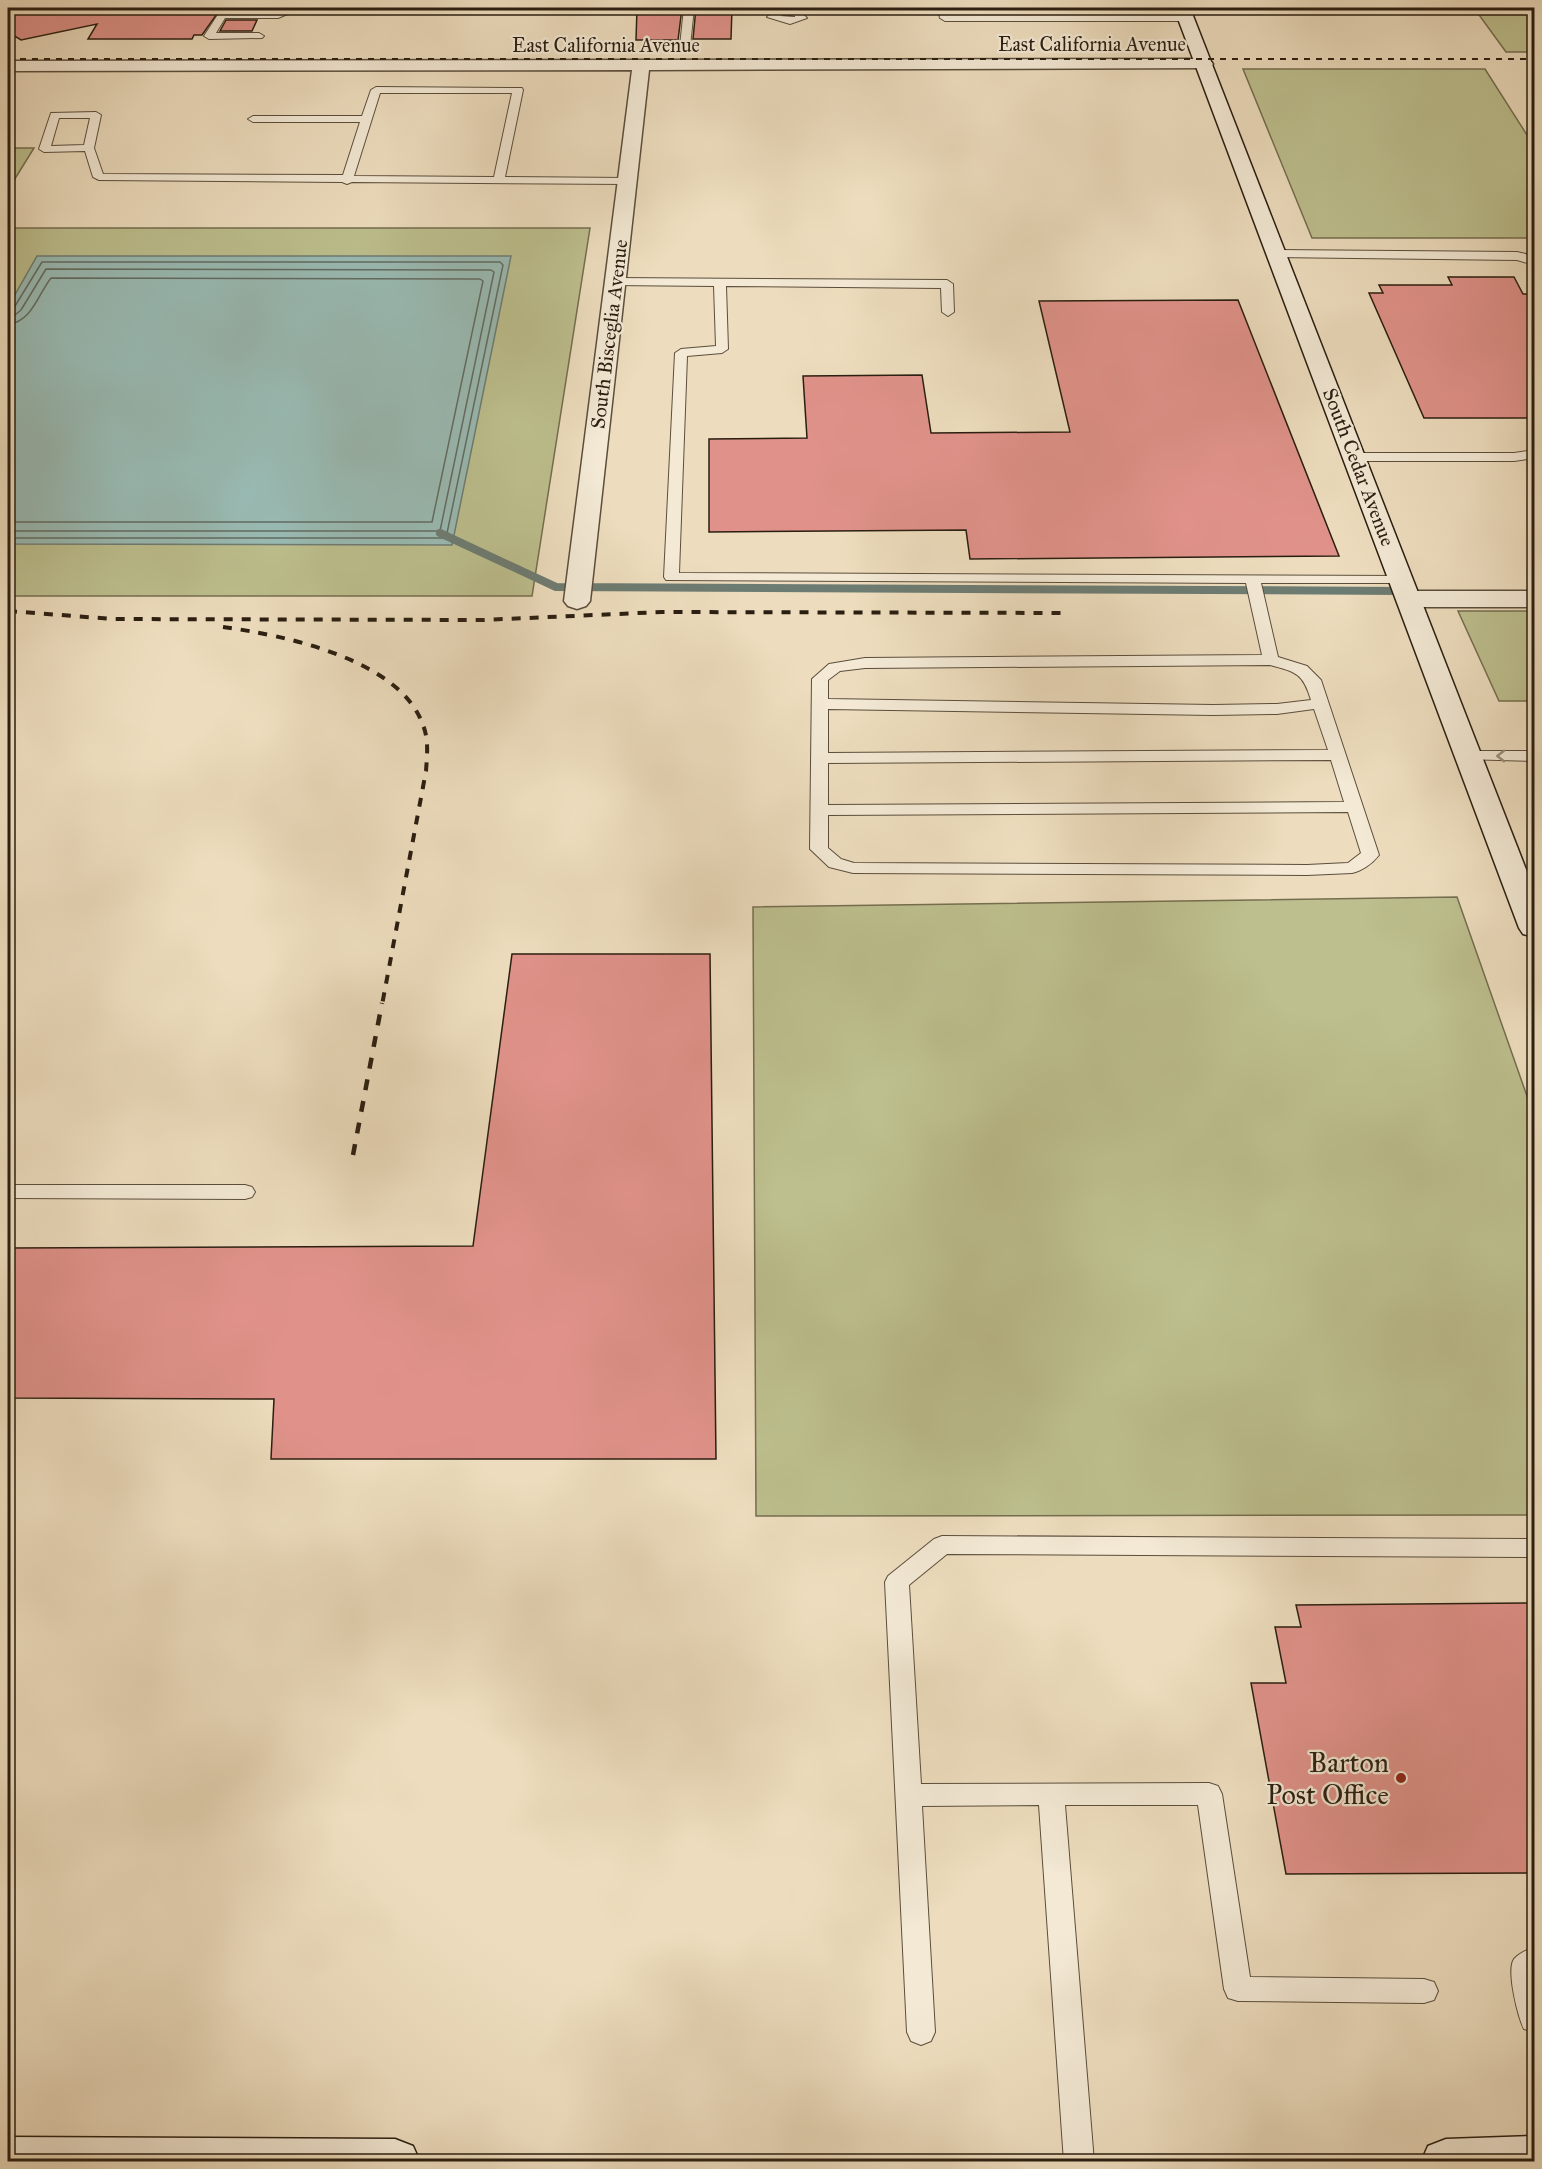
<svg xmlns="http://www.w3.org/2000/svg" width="1542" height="2169" font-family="'IM FELL Great Primer',serif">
<rect width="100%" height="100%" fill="#edddbe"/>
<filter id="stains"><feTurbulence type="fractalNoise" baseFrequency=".00333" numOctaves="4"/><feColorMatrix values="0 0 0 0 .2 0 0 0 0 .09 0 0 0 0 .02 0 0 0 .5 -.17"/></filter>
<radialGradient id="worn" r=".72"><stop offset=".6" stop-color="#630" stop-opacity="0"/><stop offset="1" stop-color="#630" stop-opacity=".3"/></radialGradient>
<g fill="#bdbf8e" stroke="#746e50" stroke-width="1.5">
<polygon points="1474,8 1534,8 1534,52 1506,52"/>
<polygon points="1243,69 1485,69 1534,146 1534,238 1312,238"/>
<polygon points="15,148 34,148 8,190 8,160"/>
<polygon points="8,228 590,228 532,596 8,596"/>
<polygon points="1458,611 1534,611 1534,701 1499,701"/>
<polygon points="1457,897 1534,1116 1534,1515 756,1516 753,907"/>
</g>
<polygon fill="#99bbb4" stroke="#6d7c73" stroke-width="1.5" points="37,256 511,256 452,545 8,544 8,307"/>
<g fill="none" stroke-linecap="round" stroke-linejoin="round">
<g stroke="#626c62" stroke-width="1.5">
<polyline points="8,309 15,306 42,262 500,262 503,265 446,538 8,538"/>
<polyline points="8,316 15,315 21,310 46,269 491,270 494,272 440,531 8,531"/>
<path d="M8,325C33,320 37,296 51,278L480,279L483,281L432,522H8"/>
</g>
<polyline stroke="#6d7c73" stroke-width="8" points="440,533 556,587 1405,591"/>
<polyline stroke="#6d7c73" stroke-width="9" points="1397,591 1405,591"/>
</g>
<g fill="#e0928a" stroke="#2a1e11" stroke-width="1.5">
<polygon points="8,8 263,8 261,10 219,11 202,35 194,35 192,39 88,39 97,24 21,40 8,32"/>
<polygon points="637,8 682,8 678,40 636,40"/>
<polygon points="696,8 732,8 731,39 693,39"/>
<polygon points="226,20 257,20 252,31 220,31"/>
<polygon points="1448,277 1514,277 1523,294 1528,294 1534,305 1534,418 1424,418 1369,293 1383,293 1379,285 1452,285"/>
<polygon points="1238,300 1339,556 970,559 966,530 709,532 709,439 807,438 803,376 922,375 931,433 1070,432 1039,301"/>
<polygon points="512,954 710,954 716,1459 271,1459 274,1399 8,1398 8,1248 473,1246"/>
<polygon points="1534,1603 1534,1873 1286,1874 1251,1683 1286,1683 1275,1627 1301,1627 1296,1605"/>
</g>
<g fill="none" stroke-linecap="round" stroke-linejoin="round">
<g stroke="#5b4e3c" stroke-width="2">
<g id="lane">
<polygon points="289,8 302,8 278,18 225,18 216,33 259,33 264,36 262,38 209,39 204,36 219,13 277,12"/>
<polygon points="684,8 694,8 690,46 685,49 680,46"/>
<path d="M787,8L801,12L807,18L790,24L767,17L772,12ZM787,14L795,16V17L780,16Z"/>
<polygon points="938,8 947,8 949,15 1187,15 1192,18 1187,21 945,21 940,18"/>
<path d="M376,87L522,88L523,90L505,177L627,178L633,181L627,184L352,182L347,184L342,182L99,180L93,177L85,151L44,152L39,149L51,113L96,112L101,115L94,148L103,174L343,175L360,122H253L248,119L253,116H362L371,90ZM380,93H512L494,177L354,176ZM59,118H90L84,145L51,146Z"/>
<polygon points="1277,250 1517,252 1534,256 1534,265 1517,260 1273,257 1271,254"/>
<path d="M615,278L947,280L953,284L954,312L948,316L942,312L941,288L726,286L728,349L722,353L687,356L679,573L1406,576L1408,579L1406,582L1401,583H1261L1278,657L1307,666L1321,680L1379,855C1373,863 1362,871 1352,873L1307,875L853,873L829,867L810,849L812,679L829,664L865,658L1262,655L1246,583L666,580L664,577L675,353L681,349L716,346L714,286L611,285L609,282ZM1270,665C1296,672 1303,673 1311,700L1277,704L1213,705L828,699V680L840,671L865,668ZM828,709L1213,715L1277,714L1314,709L1328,750L828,753ZM1331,760L1344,802L828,805V763ZM1348,812L1361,853L1348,863L1307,865L854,863L841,859L828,848V815Z"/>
<polygon points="1534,450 1534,458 1514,461 1355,461 1348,457 1355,453 1514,453"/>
<polygon points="1468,751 1534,751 1534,761 1462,759 1460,756"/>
<polygon points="245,1185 252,1187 255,1192 252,1197 245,1199 8,1198 8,1185"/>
<polygon points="942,1536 1534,1539 1534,1557 947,1554 909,1585 921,1784 1209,1783 1218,1786 1222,1794 1250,1977 1424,1979 1434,1982 1438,1991 1434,2000 1424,2003 1238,2001 1228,1998 1224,1989 1198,1805 1065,1805 1094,2162 1064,2162 1039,1805 922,1806 935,2032 931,2041 921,2045 911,2041 907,2032 885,1582 888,1576 934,1539"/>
<path d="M1534,1947V2032L1524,2029C1518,2017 1506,1970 1514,1959C1519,1953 1527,1950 1534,1947Z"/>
</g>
</g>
<g stroke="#5b4e3c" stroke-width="3">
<g id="street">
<polygon points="1204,59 1210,60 1213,64 1210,68 649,70 590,601 586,606 577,609 568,606 564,601 632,70 8,71 8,61"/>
<polygon points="1409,591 1534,591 1534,607 1409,607 1400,604 1396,599 1400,594"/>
</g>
</g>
<g stroke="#2a1e11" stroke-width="3">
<g id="secondary">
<polygon points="1174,8 1190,8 1534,890 1534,937 1523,934 1519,928"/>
<polygon points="1534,2136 1534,2162 1421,2162 1428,2146 1446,2139"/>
<polygon points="8,2137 395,2139 413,2146 420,2162 8,2162"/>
</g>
</g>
<use href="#lane" fill="#f3e9d5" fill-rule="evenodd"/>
<use href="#street" fill="#f3e9d5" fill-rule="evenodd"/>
<use href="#secondary" fill="#f3e9d5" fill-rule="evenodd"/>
<polyline stroke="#2a1e11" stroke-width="2" stroke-dasharray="6 6" stroke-linecap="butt" points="8,59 1534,59"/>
<g stroke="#2a1e11" stroke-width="4" stroke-dasharray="9 9" stroke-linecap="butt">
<polyline points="8,611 113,619 483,620 662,612 1067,613"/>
<path d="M223,627C283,635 400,659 423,725C429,740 427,756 426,771L382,1005"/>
</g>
<polyline stroke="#2a1e11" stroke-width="4.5" stroke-dasharray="11 11" stroke-linecap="butt" points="353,1155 382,1003"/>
</g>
<defs><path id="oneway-chevron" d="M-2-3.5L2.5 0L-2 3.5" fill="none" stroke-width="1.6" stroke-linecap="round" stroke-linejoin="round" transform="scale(1.5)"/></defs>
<use stroke="#998e7d" href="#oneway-chevron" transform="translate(1501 756) rotate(180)"/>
<circle fill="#8f2418" stroke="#f3e9d5" stroke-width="2" cx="1401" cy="1778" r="6"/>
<g text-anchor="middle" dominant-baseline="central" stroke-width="4.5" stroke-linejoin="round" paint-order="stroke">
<g font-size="20" fill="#2a1e11" stroke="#f3e9d5">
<text x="1092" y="44">East California Avenue</text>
<text x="606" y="45">East California Avenue</text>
<text transform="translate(609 334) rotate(-83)">South Bisceglia Avenue</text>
<text transform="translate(1359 467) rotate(69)">South Cedar Avenue</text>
</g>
<g font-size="28" fill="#2a1e11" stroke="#f3e9d5" text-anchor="end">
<text x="1389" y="1762">Barton<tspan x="1389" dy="32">Post Office</tspan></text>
</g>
</g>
<rect width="1542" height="2169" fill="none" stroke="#edddbe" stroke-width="30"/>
<rect x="9" y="9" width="1524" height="2151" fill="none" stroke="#2a1e11" stroke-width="3"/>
<rect x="15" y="15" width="1512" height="2139" fill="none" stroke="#2a1e11" stroke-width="1.5"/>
<rect width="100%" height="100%" filter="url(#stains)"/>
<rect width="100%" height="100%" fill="url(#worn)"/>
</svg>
